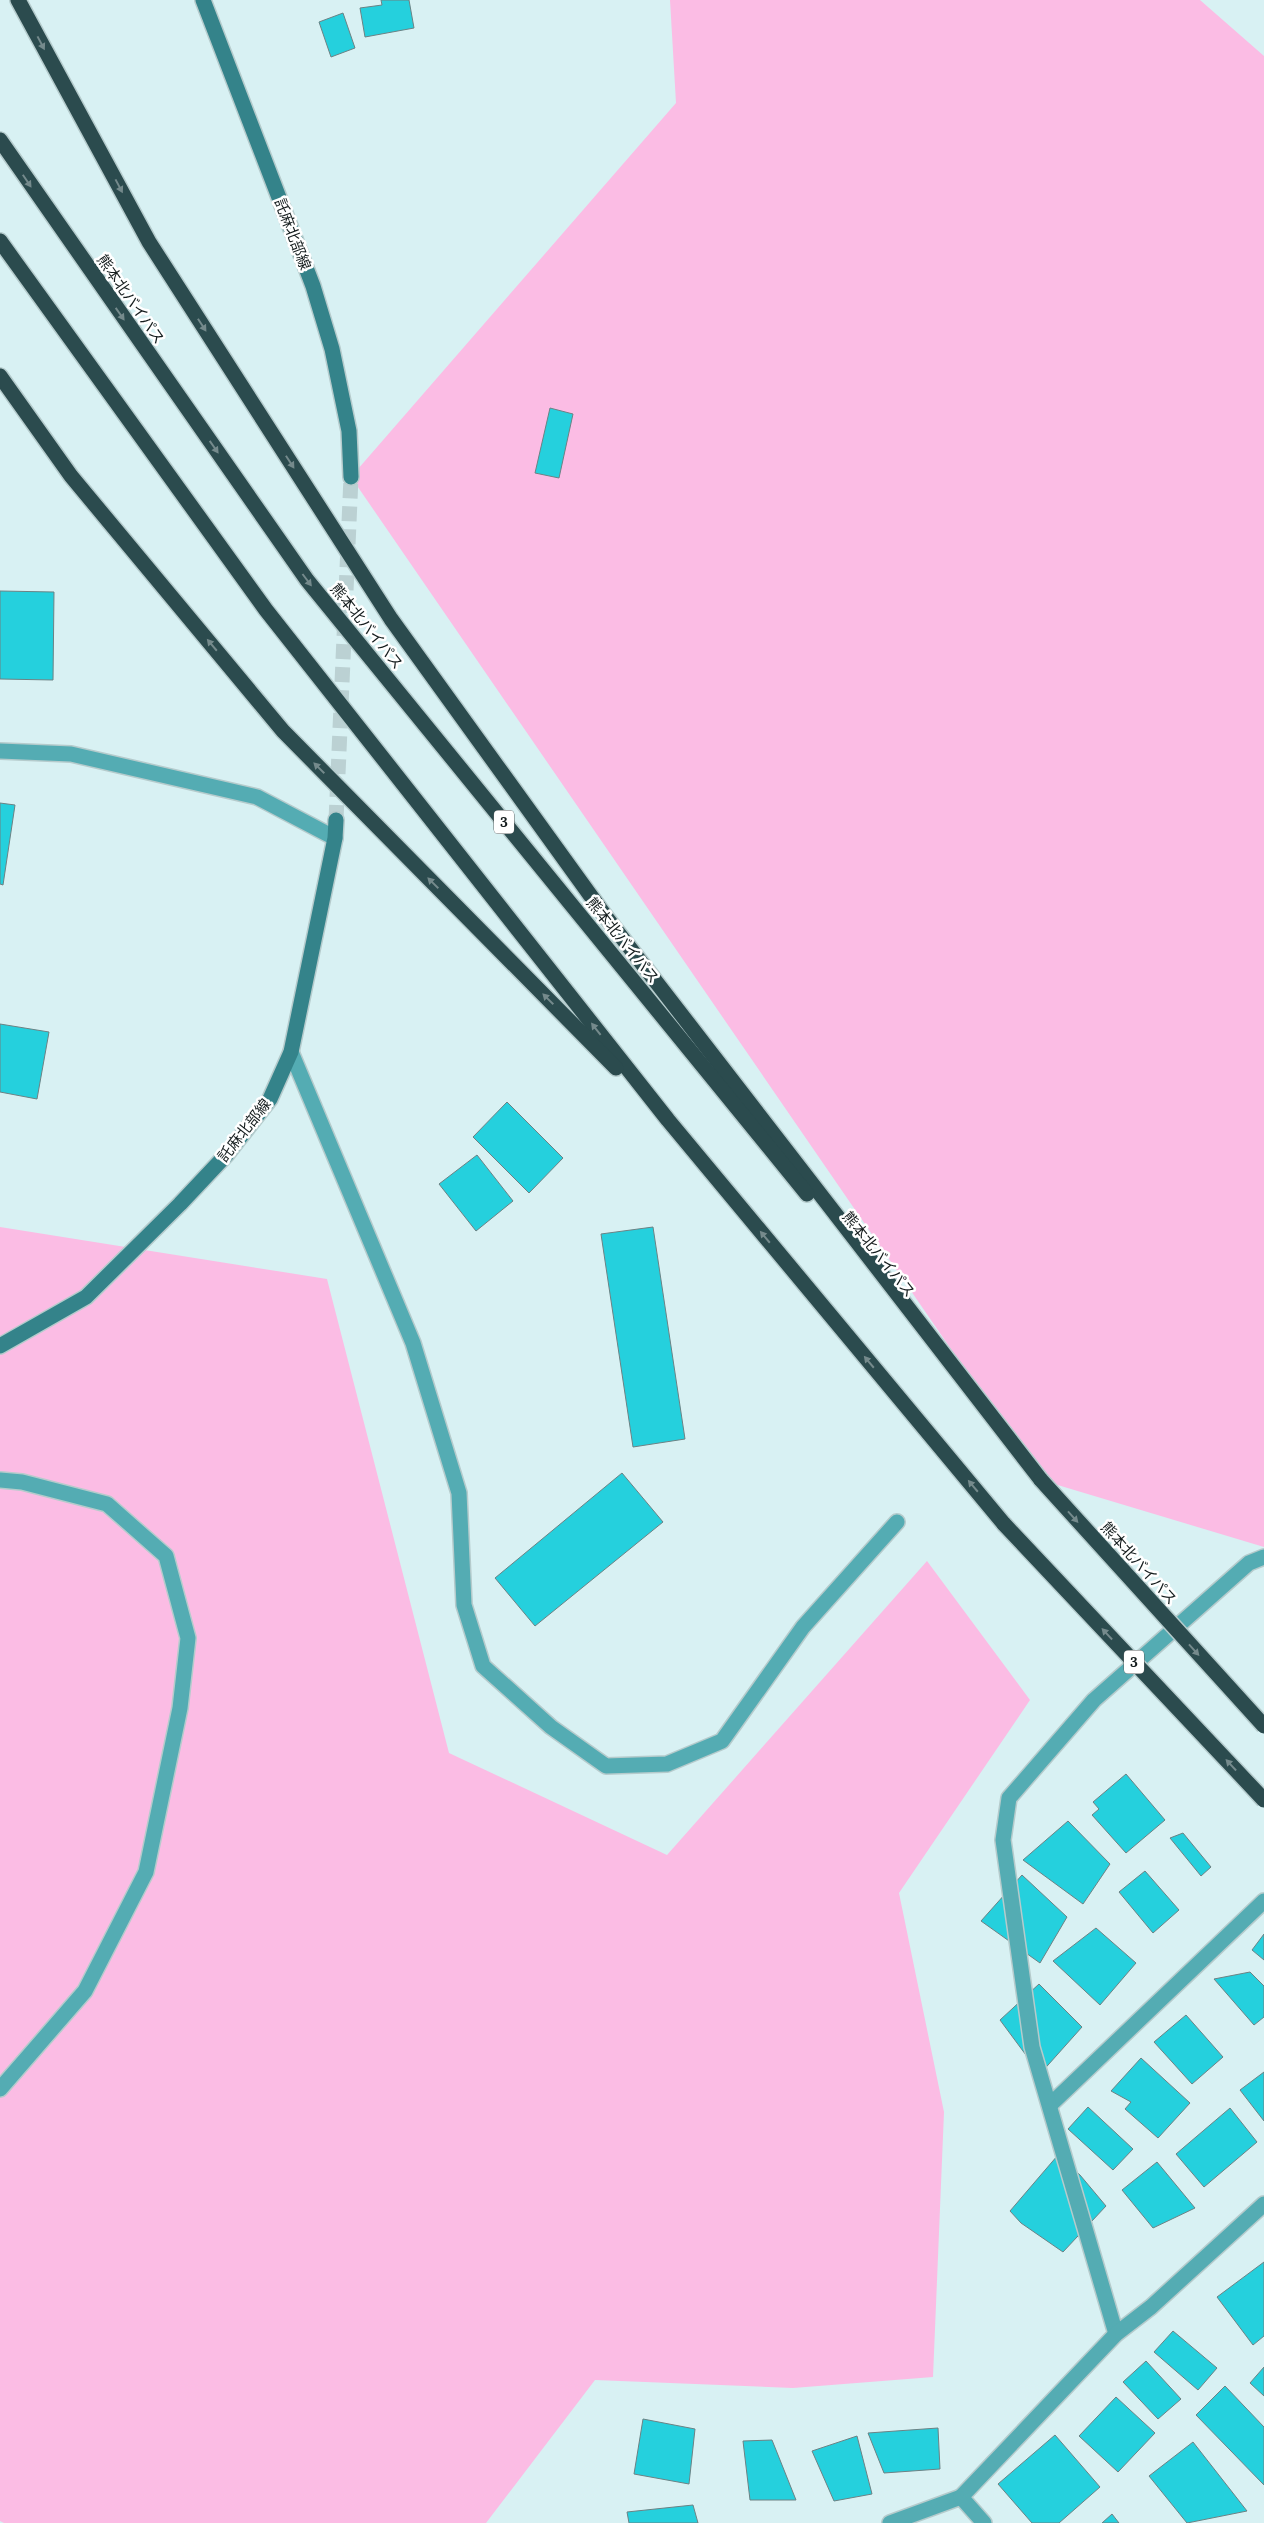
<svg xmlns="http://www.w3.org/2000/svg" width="1264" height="2523" font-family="Lora,'Noto Sans JP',serif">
<rect width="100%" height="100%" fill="#d8f1f3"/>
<g fill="#fbbce4">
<polygon points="670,0 1200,0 1264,56 1264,1547 1041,1480 351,477 676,103"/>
<polygon points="0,1227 327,1279 449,1753 667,1855 927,1561 1030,1700 899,1893 944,2112 933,2377 793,2388 595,2380 486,2523 4,2523 0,2521"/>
</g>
<g fill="#25d0dd" stroke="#6c8284">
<polygon points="381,0 409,0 414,28 365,37 360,8 382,5"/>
<polygon points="343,13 355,48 331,57 319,22"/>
<polygon points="550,408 573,414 559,478 535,473"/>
<polygon points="0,591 54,592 53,680 0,679"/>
<polygon points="0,803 15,805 3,885 0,884"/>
<polygon points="0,1024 49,1032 37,1099 0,1092"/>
<polygon points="507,1102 563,1158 529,1193 473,1137"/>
<polygon points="477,1155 513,1201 476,1231 439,1184"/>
<polygon points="653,1227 685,1439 633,1447 601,1234"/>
<polygon points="622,1473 663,1522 535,1626 495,1578"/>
<polygon points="1126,1774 1165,1820 1126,1853 1092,1815 1099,1809 1093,1802"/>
<polygon points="1068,1821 1110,1864 1083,1904 1023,1860"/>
<polygon points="1183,1833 1211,1867 1201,1876 1170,1838"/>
<polygon points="1145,1871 1179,1910 1153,1933 1119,1892"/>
<polygon points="1022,1875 1067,1917 1040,1963 981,1921"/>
<polygon points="1096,1928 1136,1963 1100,2005 1053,1961"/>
<polygon points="1264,1934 1264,1960 1252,1950"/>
<polygon points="1250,1972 1264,1986 1264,2017 1254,2025 1214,1979"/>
<polygon points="1039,1984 1082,2027 1040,2074 1000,2020"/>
<polygon points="1186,2015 1223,2057 1192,2084 1154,2042"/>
<polygon points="1141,2058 1190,2103 1158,2138 1125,2109 1131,2102 1111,2091"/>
<polygon points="1264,2072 1264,2121 1240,2090"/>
<polygon points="1088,2107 1133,2149 1113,2170 1068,2129"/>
<polygon points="1230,2108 1257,2142 1204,2187 1176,2154"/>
<polygon points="1058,2155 1080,2175 1106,2206 1063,2252 1021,2223 1010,2211"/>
<polygon points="1157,2162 1195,2208 1153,2228 1122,2190"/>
<polygon points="1264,2262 1264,2336 1253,2345 1217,2297"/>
<polygon points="1173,2331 1217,2368 1198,2390 1154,2352"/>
<polygon points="1146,2361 1181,2399 1158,2419 1123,2382"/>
<polygon points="1264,2367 1264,2396 1250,2383"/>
<polygon points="1225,2386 1264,2427 1264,2485 1196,2415"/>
<polygon points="1116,2397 1155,2433 1118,2472 1079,2436"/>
<polygon points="643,2419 695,2429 689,2484 634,2474"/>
<polygon points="938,2428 940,2469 884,2473 868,2433"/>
<polygon points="1055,2435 1100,2487 1059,2523 1032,2523 998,2484"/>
<polygon points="857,2436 872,2494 834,2501 812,2451"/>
<polygon points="772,2440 796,2500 750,2500 743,2441"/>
<polygon points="1193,2442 1247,2511 1187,2523 1149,2476"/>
<polygon points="693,2505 698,2523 629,2523 627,2512"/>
<polygon points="1112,2514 1119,2523 1102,2523"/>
</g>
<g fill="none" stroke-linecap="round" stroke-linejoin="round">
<polyline stroke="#bbd1d3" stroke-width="15" stroke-dasharray="15 8" stroke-linecap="butt" points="336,820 351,477"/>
<g stroke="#b5cbcc" stroke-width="18">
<g id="street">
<polyline points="0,751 71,754 257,797 335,838"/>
<polyline points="291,1052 413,1343 459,1493 464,1605 483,1666 551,1727 606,1766 667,1764 722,1741 803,1627 897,1522"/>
<polyline points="0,1480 22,1482 107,1504 166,1556 188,1638 180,1708 146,1872 85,1991 0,2089"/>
<polyline points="1050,2105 1264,1901"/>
<polyline points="1116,2334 1032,2047 1003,1840 1009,1798 1094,1700 1249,1563 1264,1557"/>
<polyline points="890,2523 961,2497"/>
<polyline points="984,2523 961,2497 1116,2334 1151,2307 1264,2204"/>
</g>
</g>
<g stroke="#b5cbcc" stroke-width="18">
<g id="secondary">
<polyline points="203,0 313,286 332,349 349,431 351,477"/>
<polyline points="0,1346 86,1297 180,1204 227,1154 270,1099 291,1052 335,838 336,820"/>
</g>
</g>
<g stroke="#b5cbcc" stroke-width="18">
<g id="highway">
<polyline points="18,0 149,242 391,619 606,917 1041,1480"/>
<polyline points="0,140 307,580 807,1194"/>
<polyline points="0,241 266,610 668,1120 1004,1524"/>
<polyline points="0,376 71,476 283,731 616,1068"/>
</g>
</g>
<use href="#street" stroke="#54acb3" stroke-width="15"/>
<use href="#secondary" stroke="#34838a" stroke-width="15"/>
<use href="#highway" stroke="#2b4b4e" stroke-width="15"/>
<g stroke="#b5cbcc" stroke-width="18" stroke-linecap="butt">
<g id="highway-bridge">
<polyline points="1041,1480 1264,1726"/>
<polyline points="1004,1524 1264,1800"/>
</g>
</g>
<use href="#highway-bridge" stroke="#2b4b4e" stroke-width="15"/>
</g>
<defs><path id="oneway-solid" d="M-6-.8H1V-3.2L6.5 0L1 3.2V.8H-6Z" transform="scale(1.25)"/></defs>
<g fill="#758a8c">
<use href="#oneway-solid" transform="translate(41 43) rotate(62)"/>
<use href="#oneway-solid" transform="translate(27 181) rotate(56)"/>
<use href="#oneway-solid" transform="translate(119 186) rotate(62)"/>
<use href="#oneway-solid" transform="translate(120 314) rotate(55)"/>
<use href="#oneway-solid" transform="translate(202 325) rotate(57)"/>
<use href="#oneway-solid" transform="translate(214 447) rotate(55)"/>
<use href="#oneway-solid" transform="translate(290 462) rotate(57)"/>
<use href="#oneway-solid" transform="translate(307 580) rotate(53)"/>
<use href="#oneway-solid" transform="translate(212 645) rotate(-130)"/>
<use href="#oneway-solid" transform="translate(319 768) rotate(-135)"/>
<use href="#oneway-solid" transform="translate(433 883) rotate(-135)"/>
<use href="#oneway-solid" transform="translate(548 999) rotate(-135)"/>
<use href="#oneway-solid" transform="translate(596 1029) rotate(-128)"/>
<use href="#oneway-solid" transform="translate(765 1237) rotate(-130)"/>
<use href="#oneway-solid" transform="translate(869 1362) rotate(-130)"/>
<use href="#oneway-solid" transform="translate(973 1486) rotate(-130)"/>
<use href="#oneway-solid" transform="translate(1073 1517) rotate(48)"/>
<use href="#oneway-solid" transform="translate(1107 1634) rotate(-133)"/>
<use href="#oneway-solid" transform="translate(1194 1650) rotate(48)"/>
<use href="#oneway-solid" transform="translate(1231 1765) rotate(-133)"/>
</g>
<g text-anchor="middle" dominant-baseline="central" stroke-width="5" stroke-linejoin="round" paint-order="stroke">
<g fill="#fff" stroke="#5a6061" stroke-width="1">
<rect x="494" y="810.5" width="20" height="23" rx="4"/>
<rect x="1124" y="1650.5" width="20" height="23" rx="4"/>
</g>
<g font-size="14" font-weight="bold" fill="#141c1d">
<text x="504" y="822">3</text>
<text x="1134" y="1662">3</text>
</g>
<g font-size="15" fill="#141c1d" stroke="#fff">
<text transform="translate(293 234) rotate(69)">託麻北部線</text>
<text transform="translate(131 299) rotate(55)">熊本北バイパス</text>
<text transform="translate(367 626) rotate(51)">熊本北バイパス</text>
<text transform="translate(623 940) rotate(51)">熊本北バイパス</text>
<text transform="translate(244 1130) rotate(-52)">託麻北部線</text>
<text transform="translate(879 1254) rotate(51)">熊本北バイパス</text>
<text transform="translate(1139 1563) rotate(48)">熊本北バイパス</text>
</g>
</g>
</svg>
